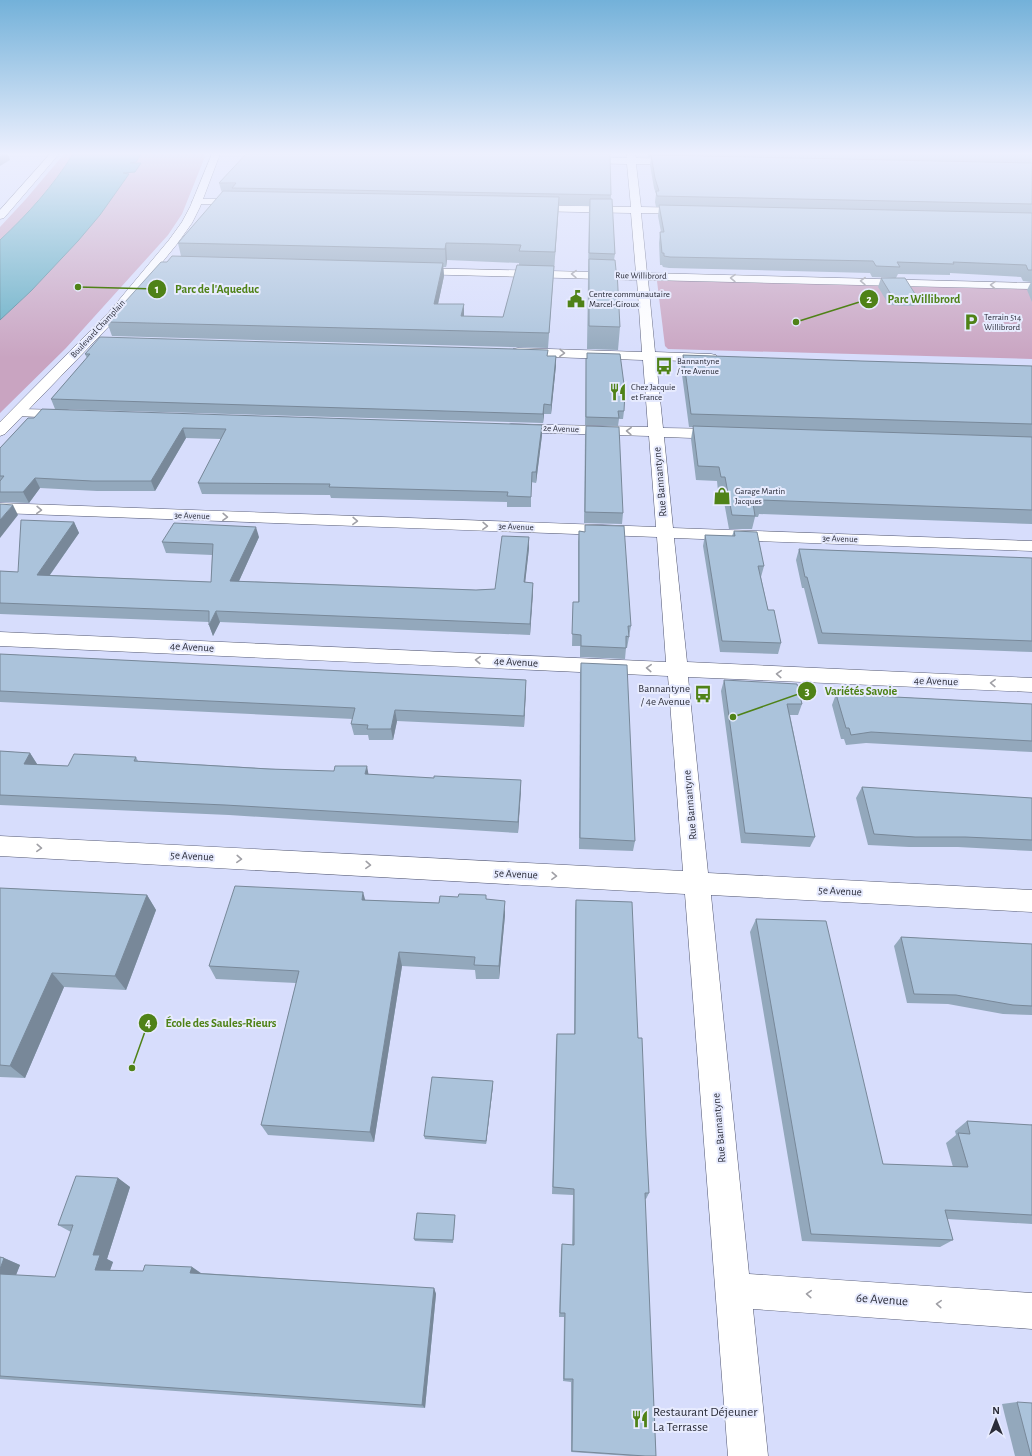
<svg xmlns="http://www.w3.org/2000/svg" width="1032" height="1456" font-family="'Alegreya Sans',sans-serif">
<rect width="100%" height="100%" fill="#d7ddfc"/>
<g fill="#c9a4c1">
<path d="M64,154H73C52,186 28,214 0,240V227L26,199Z"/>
<polygon points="141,154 206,154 182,214 168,235 66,348 0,413 0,320 31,291 89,228 128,174 121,173 141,163 129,164 136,162"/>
<polygon points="671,280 1031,289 1032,290 1032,359 668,349 665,346 657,281"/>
</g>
<path fill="#64adc3" stroke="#53879a" d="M73,154H141L136,162L130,163H141L135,172L123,173L129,174L100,215L78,241L31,291L0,320V240C28,214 53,186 73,154Z"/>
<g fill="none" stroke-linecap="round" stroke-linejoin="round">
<g stroke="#535872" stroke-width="1">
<g id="minor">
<polygon points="627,154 635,154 636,158 681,159 685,162 681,165 636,164 641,207 688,208 693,211 688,214 641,213 647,273 1032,283 1032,289 648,280 655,352 711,354 716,355 718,358 716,361 711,362 656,360 663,428 721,429 726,431 729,434 726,437 721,439 664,437 673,528 1032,541 1032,551 674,538 687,662 1032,678 1032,692 688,677 708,873 1032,890 1032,912 711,895 749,1274 1032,1293 1032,1329 753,1309 768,1456 728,1456 685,894 0,856 0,836 683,871 668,676 0,646 0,632 666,662 657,537 0,513 0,503 656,527 649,436 511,432 506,431 504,428 506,425 511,424 648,427 643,360 518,356 513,355 511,352 513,349 518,348 642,352 637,280 414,274 410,273 408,271 410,269 414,268 636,273 631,213 529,211 524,208 529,205 631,207 627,164 581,163 577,160 581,157 627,158"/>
<polygon points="197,199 244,199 249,202 244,205 194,204 192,202"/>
<polygon points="19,409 67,410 72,411 74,414 72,417 67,418 14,416 12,413 14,410"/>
</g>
</g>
<g stroke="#535872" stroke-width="1">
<g id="major">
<polygon points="50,154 59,154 4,218 0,219 0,210"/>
<polygon points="212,154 220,154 200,207 192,223 177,244 117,318 5,434 0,436 0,422 109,312 169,240 182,222 190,207"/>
</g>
</g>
<use href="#minor" fill="#fff" fill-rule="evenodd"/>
<use href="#major" fill="#fff" fill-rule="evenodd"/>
</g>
<g fill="#93a8bc" fill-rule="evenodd">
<polygon points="648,154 1032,154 1032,302 1027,290 1031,282 1023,281 1021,277 950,273 950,275 898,274 896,278 872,277 870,273 669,268 663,267 662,265 660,265 659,243 660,232 661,232 658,216 659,207 656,207 655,202 656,194 654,188 650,165 651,157 648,157"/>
<path d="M219,183L611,195V199L615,254L614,260L620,327L618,350L587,349L589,206L559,205L548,348L112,336L107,322L167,262L181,256L178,243L222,193ZM447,260L519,263V265L503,317L464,316V304H438L444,276L443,267H446Z"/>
<polygon points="881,278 917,297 914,306 889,305 878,287"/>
<polygon points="85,354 547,356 556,356 556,365 551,414 544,414 543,423 55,409 51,399 87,358"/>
<polygon points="683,355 861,361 1032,366 1032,524 759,514 758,517 755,517 752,529 729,529 722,491 718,491 717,481 696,480 691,439 693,427 689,427 681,367"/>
<polygon points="586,358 624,411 623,419 619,419 618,426 585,425"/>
<polygon points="28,418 542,425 542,435 536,483 531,482 531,507 507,507 507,502 331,498 330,495 202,494 198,483 221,439 186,438 155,491 97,491 40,488 29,503 0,502 0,448"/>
<polygon points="586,426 623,513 622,524 584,523 585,436"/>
<polygon points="74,522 79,533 50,575 211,582 212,555 166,553 162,542 259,537 239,581 476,590 495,589 529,537 529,548 525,582 533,583 530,635 220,622 213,636 209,625 209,622 0,614 0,571 18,572"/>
<polygon points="585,525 631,626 627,648 626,648 625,659 580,657 580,646 572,646 573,602 578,602 578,542 579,531 585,532"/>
<polygon points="734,531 764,566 761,577 768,610 781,643 778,654 720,652 703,546 705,535 732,536"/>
<polygon points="799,549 1032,558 1032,652 818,644 804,588 802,588 796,560"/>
<polygon points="0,654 526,680 524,727 397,721 393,740 369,740 368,735 354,735 351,724 353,719 0,702"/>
<polygon points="581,663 635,841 633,851 579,849 580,674"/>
<polygon points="724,680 802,704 798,715 790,715 815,837 810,847 741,843 721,691"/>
<polygon points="836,694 1032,704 1032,752 866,743 846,745 844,739 841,739 832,705"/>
<polygon points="0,751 30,753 37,764 36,764 68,766 136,757 138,761 434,778 521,780 518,833 229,815 0,805"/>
<polygon points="862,787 1032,798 1032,851 958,847 909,847 868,845 856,798"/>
<polygon points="0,888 147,895 156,910 126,990 64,987 25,1078 0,1077"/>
<polygon points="487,899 505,915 499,979 476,979 475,970 402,966 374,1142 268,1135 261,1125 296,983 216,979 209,966 365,900 439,903"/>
<polygon points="576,900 638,1038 649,1193 646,1199 645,1199 656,1456 630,1456 571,1452 571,1382 563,1381 564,1317 559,1317 561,1250 562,1244 572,1245 573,1195 552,1194 556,1042 557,1034 574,1034 575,910"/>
<polygon points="756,919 883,1164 953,1167 946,1143 956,1135 955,1131 967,1121 1030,1125 1032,1124 1032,1224 947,1219 953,1240 940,1247 802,1241 750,932"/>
<polygon points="901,937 1032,944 1032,1015 1003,1014 948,1004 907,1003 894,946"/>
<polygon points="493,1085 486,1144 425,1139 424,1136"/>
<polygon points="118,1178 130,1187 107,1259 113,1262 110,1270 143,1271 192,1267 201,1273 434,1288 436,1294 425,1408 0,1379 0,1257 4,1258 20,1265 16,1275 55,1277 71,1232 58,1225"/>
<polygon points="455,1218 453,1243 415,1241 414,1239"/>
<polygon points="1017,1402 1032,1456 1015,1456 1002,1404"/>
</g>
<g fill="#788899">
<polygon points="0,154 8,154 10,160 0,166"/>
<polygon points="559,197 558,214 554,270 555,252"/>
<polygon points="446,243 447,260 446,267 445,249"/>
<polygon points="443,263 444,276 435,318 434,304"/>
<polygon points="464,304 464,319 461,316"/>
<polygon points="556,356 556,365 551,414 551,405"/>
<polygon points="544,404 544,414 543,423 543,414"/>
<polygon points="542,425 542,435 536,483 536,472"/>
<polygon points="183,428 186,438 155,491 151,481"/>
<polygon points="35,478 40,488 29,503 23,492"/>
<polygon points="13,505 18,515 0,538 0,520"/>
<polygon points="74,522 79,533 42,586 37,575"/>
<polygon points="256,527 259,537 234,592 230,581"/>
<polygon points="529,537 529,548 524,593 524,582"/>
<polygon points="533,583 533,594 530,635 530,624"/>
<polygon points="216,611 220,622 213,636 209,625"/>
<polygon points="526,680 526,691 524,727 524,716"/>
<polygon points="395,710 397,721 393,740 391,729"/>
<polygon points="30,753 37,764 31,775 24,764"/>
<polygon points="367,766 369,777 365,774"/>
<polygon points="521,780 521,791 518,833 518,822"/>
<polygon points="363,892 367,906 362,900"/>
<polygon points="147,895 156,910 126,990 115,976"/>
<polygon points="505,901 505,915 499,979 499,966"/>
<polygon points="399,952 402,966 374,1142 370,1132"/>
<polygon points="52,973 64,987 25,1078 10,1066"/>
<polygon points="493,1081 493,1085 486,1144 486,1141"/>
<polygon points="118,1178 130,1187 107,1259 113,1262 108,1276 95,1270 93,1255"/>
<polygon points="4,1258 20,1265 14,1280 0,1275 0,1269"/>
<polygon points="192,1267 202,1274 190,1273"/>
<polygon points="434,1288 436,1294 425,1408 422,1405"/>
</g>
<g fill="#abc3db" stroke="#788899">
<polygon points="0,154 5,154 0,157"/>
<polygon points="246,154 610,154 611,195 232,188 236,183 219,183"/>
<polygon points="651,155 1032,163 1032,204 657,196 656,191 659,191 655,178"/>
<polygon points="223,191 559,197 555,252 519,251 521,245 493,244 446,243 445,249 178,243"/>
<polygon points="590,199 612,199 615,254 589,253"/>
<polygon points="659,205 1032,213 1032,270 1028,270 1026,265 953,262 954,264 897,262 900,267 876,266 873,261 670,257 664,256 664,253 662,253 660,232 664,232"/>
<polygon points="172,256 443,263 434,304 464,304 461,316 503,317 517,265 554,266 549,333 107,322 161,262 167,262"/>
<polygon points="589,259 615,260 616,270 617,271 620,327 589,326"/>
<polygon points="881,278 905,278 917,297 892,296"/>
<polygon points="100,337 548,350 547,356 556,356 551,405 544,404 543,414 51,399 90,354 85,354"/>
<polygon points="587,353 620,354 625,392 624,411 618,411 619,418 586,417 586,358 587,359"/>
<polygon points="683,355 861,361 1032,366 1032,424 691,414"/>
<polygon points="42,409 542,425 536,472 532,472 531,497 507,496 508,492 329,487 330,484 198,483 226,429 183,428 151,481 92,481 35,478 23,492 0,492 0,481 4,476 0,476 0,448 28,418 34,418"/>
<polygon points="586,426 619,427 623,513 585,512"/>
<polygon points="693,426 1032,437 1032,510 760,500 761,503 753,503 755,516 732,515 725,477 721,477 719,467 698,466"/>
<polygon points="0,504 13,505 0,520"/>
<polygon points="21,520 74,522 37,575 211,582 213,544 162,542 174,523 256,527 230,581 476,590 495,589 502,536 529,537 524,582 533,583 530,624 216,611 209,625 209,611 0,603 0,571 18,572"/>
<polygon points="585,525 624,526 631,626 628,626 629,637 626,636 626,648 581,646 581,635 572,634 573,602 579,602 579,531 585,532"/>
<polygon points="734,531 757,532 764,566 758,566 768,610 774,610 781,643 722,641 705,535 735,536"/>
<polygon points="799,549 1032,558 1032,641 822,633 807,577 805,577"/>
<polygon points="0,654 526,680 524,716 395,710 391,729 367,729 368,725 351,724 355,708 0,691"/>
<polygon points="581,663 627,665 635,841 580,838"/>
<polygon points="724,680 797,684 802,704 787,704 815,837 745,833"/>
<polygon points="836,694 1032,704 1032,741 871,732 851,735 849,728 846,728"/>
<polygon points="0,751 30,753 24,764 68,766 74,754 136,757 134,761 269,769 334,771 335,766 367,766 365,774 434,778 434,776 454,777 521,780 518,822 225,805 0,795"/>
<polygon points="862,787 1032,798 1032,840 965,837 915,837 874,834"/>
<polygon points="235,886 363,892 362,900 439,903 440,896 458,897 459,894 486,895 486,899 505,901 499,966 474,965 475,957 399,952 370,1132 261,1125 299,971 209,966"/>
<polygon points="0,888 147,895 115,976 52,973 10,1066 0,1065"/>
<polygon points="576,900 632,902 638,1038 642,1038 646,1136 649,1193 645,1193 656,1456 645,1456 572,1451 573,1379 564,1379 565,1313 560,1313 562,1244 574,1245 574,1189 553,1187 557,1034 575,1034"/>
<polygon points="756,919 826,921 883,1164 968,1167 958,1133 970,1134 967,1121 1032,1125 1032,1215 945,1210 953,1240 811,1234"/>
<polygon points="901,937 1032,944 1032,1006 1013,1005 956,995 914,994"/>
<polygon points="432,1077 493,1081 486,1141 424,1136"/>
<polygon points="76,1176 118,1178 93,1255 100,1255 95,1270 143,1271 145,1265 192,1267 190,1273 434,1288 422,1405 0,1376 0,1274 55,1277 73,1225 58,1225"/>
<polygon points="417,1213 455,1215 453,1240 414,1239"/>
<polygon points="0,1257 4,1258 0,1269"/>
<polygon points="1017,1402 1032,1403 1032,1456 1031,1456"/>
</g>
<defs><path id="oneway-chevron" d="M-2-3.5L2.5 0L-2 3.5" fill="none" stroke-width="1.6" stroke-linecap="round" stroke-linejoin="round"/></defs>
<g stroke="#a0a0a6">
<use href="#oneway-chevron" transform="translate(574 274) rotate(-179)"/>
<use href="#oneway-chevron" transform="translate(733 278) rotate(-179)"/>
<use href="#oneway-chevron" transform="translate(863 281) rotate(-179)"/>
<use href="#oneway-chevron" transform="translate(993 285) rotate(-179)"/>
<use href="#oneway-chevron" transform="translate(562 353) rotate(2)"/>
<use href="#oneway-chevron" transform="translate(629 431) rotate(-178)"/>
<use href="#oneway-chevron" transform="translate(39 510) rotate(2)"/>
<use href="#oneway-chevron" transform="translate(225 517) rotate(2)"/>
<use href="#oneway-chevron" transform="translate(355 521) rotate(2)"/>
<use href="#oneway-chevron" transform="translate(485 526) rotate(2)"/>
<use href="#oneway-chevron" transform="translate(478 660) rotate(-177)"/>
<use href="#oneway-chevron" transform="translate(649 668) rotate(-177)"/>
<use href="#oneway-chevron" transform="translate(779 674) rotate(-177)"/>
<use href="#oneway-chevron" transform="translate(993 683) rotate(-178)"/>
<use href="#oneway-chevron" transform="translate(39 848) rotate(3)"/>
<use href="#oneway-chevron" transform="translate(239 859) rotate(3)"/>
<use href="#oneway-chevron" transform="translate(368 865) rotate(3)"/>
<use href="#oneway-chevron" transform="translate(554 876) rotate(3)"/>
<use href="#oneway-chevron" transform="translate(809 1294) rotate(-176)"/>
<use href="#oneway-chevron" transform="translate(939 1304) rotate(-176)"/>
</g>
<linearGradient id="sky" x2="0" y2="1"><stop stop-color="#73b1d9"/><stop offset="0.43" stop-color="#edf0fe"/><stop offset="1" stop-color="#edf0fe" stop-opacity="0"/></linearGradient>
<rect width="1032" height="358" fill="url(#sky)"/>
<defs>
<g id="civic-bare" transform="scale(1.38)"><path d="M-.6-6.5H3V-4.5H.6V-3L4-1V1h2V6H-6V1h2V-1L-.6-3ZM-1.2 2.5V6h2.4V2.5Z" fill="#4f8217" stroke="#e7ebfe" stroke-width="2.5" paint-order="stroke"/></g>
<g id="parking-bare" transform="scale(1.38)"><path d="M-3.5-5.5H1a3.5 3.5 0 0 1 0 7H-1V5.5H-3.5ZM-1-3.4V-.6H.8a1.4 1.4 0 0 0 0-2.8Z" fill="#4f8217" stroke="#e7ebfe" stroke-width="2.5" paint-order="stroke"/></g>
<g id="bus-bare" transform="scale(1.38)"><path d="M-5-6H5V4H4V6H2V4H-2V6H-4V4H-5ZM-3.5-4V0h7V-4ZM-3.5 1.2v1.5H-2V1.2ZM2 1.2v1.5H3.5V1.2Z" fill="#4f8217" stroke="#e7ebfe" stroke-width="2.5" paint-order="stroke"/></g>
<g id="restaurant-bare" transform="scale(1.38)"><path d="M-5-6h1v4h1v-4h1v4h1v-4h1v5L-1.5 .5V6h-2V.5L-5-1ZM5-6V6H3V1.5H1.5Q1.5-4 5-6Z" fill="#4f8217" stroke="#e7ebfe" stroke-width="2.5" paint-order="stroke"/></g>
<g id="shop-bare" transform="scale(1.38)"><path d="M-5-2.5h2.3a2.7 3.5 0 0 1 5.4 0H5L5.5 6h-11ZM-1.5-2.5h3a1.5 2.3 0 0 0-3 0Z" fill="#4f8217" stroke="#e7ebfe" stroke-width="2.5" paint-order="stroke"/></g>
</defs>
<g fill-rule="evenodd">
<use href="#civic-bare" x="576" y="299"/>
<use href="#parking-bare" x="971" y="322"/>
<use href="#bus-bare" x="664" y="366"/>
<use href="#restaurant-bare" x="618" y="392"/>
<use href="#shop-bare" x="722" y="496"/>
<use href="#bus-bare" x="703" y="694"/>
<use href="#restaurant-bare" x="640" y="1419"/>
</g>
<g text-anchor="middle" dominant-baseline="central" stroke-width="4" stroke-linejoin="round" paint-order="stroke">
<g font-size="9" fill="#2b2d39" stroke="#e7ebfe">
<text transform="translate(641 276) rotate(1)">Rue Willibrord</text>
<text transform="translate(98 329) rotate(-47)">Boulevard Champlain</text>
<text transform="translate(561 429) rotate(2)">2e Avenue</text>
<text transform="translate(192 516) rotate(2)">3e Avenue</text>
<text transform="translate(516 527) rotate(2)">3e Avenue</text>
<text transform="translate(840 539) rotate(2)">3e Avenue</text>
</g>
<g font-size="9" fill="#2b2d39" stroke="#e7ebfe" text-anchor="start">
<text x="589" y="294">Centre communautaire<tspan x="589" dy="10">Marcel-Giroux</tspan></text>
<text x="984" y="317">Terrain 514<tspan x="984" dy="10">Willibrord</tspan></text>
<text x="677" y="361">Bannantyne<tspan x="677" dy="10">/ 1re Avenue</tspan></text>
<text x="631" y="387">Chez Jacquie<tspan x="631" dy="10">et France</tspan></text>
<text x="735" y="491">Garage Martin<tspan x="735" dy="10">Jacques</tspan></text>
</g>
<g font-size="11" fill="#2b2d39" stroke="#e7ebfe">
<text transform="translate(660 482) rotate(-95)">Rue Bannantyne</text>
<text transform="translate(192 647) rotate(3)">4e Avenue</text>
<text transform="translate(516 662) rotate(3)">4e Avenue</text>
<text transform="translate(936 681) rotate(2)">4e Avenue</text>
<text transform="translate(690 805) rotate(-95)">Rue Bannantyne</text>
<text transform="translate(192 856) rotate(3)">5e Avenue</text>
<text transform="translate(516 874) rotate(3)">5e Avenue</text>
<text transform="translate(840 891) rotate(3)">5e Avenue</text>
<text transform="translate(719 1128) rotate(-95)">Rue Bannantyne</text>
</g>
<g font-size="11" fill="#2b2d39" stroke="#e7ebfe" text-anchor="end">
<text x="690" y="688">Bannantyne<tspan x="690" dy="13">/ 4e Avenue</tspan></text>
</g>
<g font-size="13" fill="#2b2d39" stroke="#e7ebfe">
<text transform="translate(882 1300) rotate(4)">6e Avenue</text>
</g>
<g font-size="13" fill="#2b2d39" stroke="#e7ebfe" text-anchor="start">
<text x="653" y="1412">Restaurant Déjeuner<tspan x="653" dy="15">La Terrasse</tspan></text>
</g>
</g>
<path fill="none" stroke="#4f8217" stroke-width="1.5" d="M78 287L157 289M796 322L869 299M733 717L807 691M132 1068L148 1023"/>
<g fill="#4f8217" stroke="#e7ebfe" stroke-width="1.5">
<circle cx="78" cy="287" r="4"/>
<circle cx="796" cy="322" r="4"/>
<circle cx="733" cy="717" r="4"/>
<circle cx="132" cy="1068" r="4"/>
<circle cx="157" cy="289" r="10"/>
<circle cx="869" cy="299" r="10"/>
<circle cx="807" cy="691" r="10"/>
<circle cx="148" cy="1023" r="10"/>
</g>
<g font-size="12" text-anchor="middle" font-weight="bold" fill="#fff">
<text x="157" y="293">1</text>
<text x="869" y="303">2</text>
<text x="807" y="695">3</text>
<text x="148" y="1027">4</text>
</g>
<g font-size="12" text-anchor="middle" font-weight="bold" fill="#4f8217" stroke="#e7ebfe" stroke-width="4" stroke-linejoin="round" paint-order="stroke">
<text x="217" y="293">Parc de l'Aqueduc</text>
<text x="924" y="303">Parc Willibrord</text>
<text x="861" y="695">Variétés Savoie</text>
<text x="221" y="1027">École des Saules-Rieurs</text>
</g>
<g transform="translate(996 1420)" stroke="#e7ebfe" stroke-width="3" paint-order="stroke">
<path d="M0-3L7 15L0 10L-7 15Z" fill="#2b2d39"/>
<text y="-6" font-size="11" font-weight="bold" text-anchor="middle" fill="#2b2d39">N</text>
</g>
</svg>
